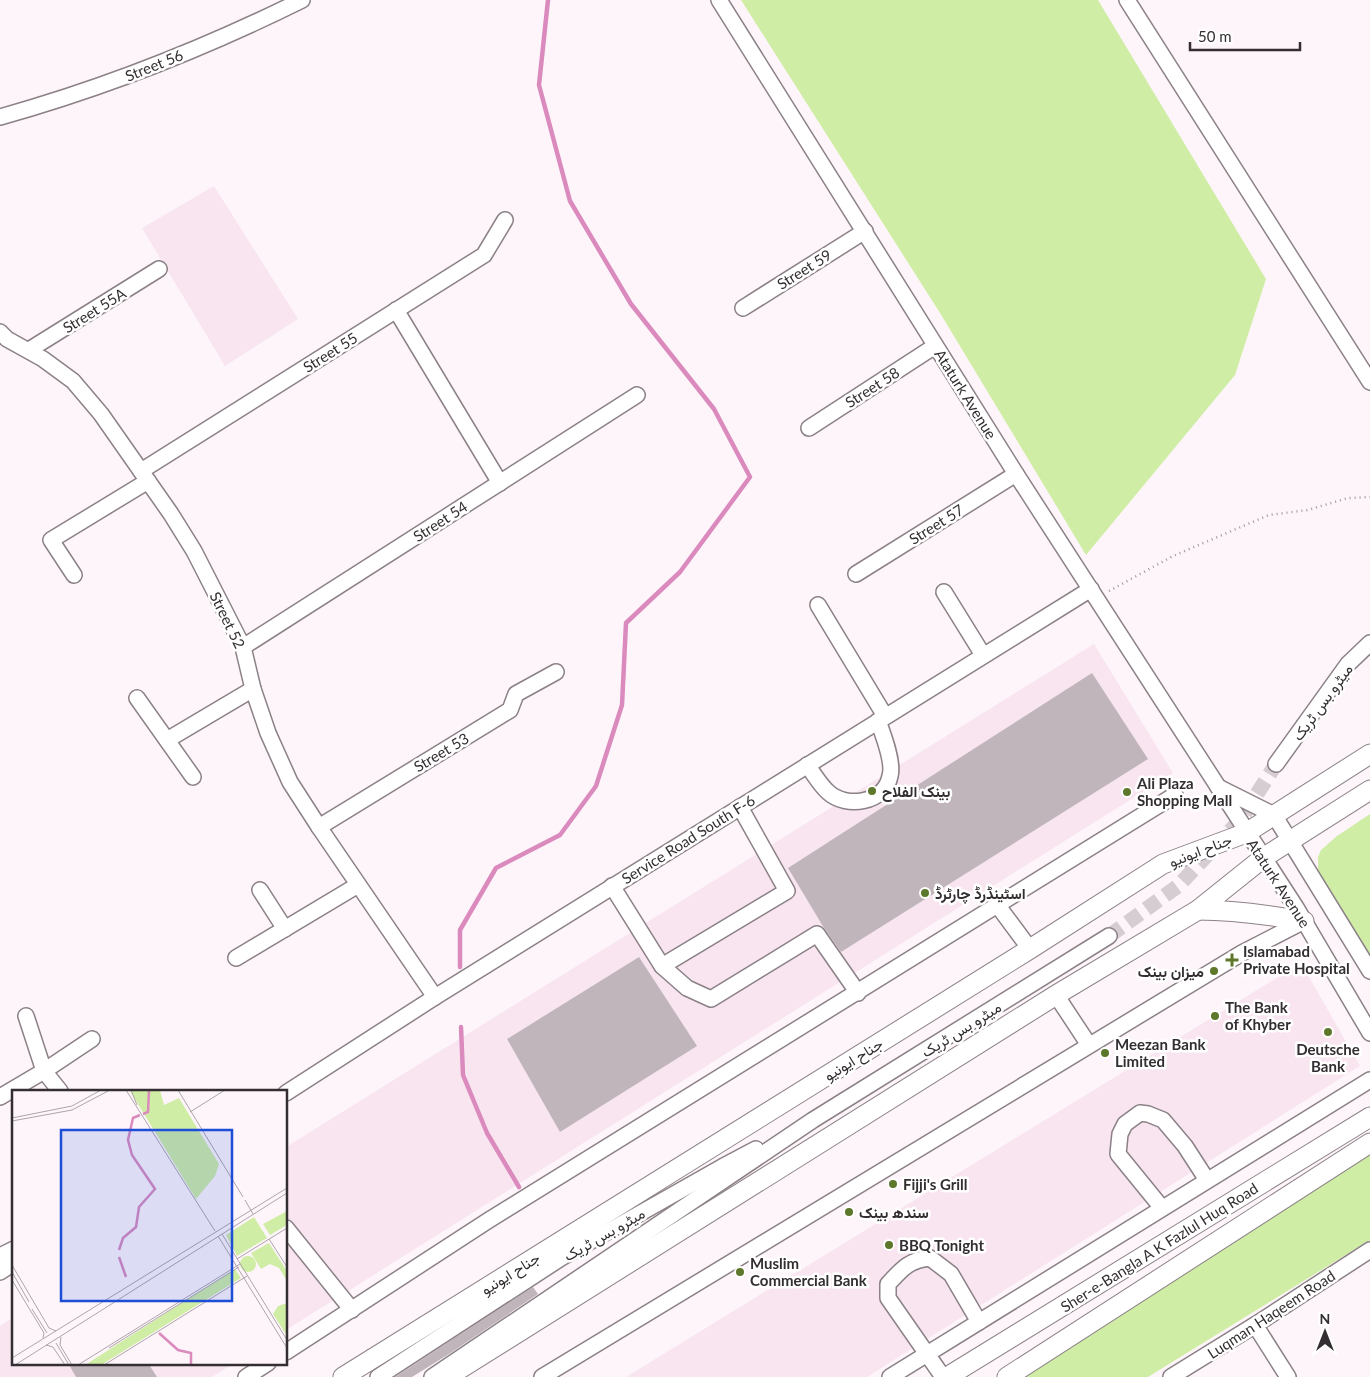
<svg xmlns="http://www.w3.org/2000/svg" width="1370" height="1377" font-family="Lato,Vazirmatn,sans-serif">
<rect width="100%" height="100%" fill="#fef5fa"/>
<g fill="#f8e5f0">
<polygon points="214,186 298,319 225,366 142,228"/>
<polygon points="1094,644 1173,773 286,1330 286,1147"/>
<polygon points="1301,963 1360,1066 867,1377 626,1377"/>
<polygon points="14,1317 14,1363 234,1363 212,1377 0,1377 0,1326"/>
</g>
<g fill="#d0eda5">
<polygon points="741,0 1098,0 1266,279 1235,375 1086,555 940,313"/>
<polygon points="1370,814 1370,957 1318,874 1318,857 1321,850 1337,836"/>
<polygon points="1370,1143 1370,1240 1148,1377 1000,1377"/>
</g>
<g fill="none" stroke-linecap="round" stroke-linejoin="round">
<g stroke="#db8abe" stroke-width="4.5">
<polyline points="460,967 460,930 496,868 560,835 596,786 622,705 626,623 680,572 750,477 714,409 631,304 570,201 539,85 548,0"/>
<polyline points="461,1027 463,1075 487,1133 519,1187"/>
</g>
</g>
<g fill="#c0b5bb">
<polygon points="1092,673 1148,759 841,952 824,928 788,868"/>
<polygon points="639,957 697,1046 560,1132 507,1039"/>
<polygon points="533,1287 538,1294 449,1354 412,1377 395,1377"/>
<polygon points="68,1363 148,1363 157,1377 76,1377"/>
</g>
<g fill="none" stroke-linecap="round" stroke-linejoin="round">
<polyline stroke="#d5cdd2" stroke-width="15" stroke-dasharray="15 8" stroke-linecap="butt" points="1109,936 1178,886 1241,819 1276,764"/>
<g stroke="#8b8187" stroke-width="18">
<g id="minor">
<polyline points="719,0 1016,474 1297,909 1370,1033"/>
<polyline points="1127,0 1370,382"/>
<path d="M0,117C104,88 205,48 302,0"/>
<polyline points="743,308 865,231"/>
<polyline points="396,310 500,483"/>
<polyline points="0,332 7,339 43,359 73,381 101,414 171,514 194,551 243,647 253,689 268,733 290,782 319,827 435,997"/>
<polyline points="29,350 159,269"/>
<polyline points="809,428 935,346"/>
<polyline points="141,471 484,255 505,220"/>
<polyline points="856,574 1016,474"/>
<polyline points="74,575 51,540 148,481"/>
<polyline points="944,592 983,655"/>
<polyline points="818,605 885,716"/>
<polyline points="243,647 637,395"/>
<polyline points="137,698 193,777"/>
<polyline points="167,740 253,689"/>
<polyline points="1276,764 1348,664 1370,643"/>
<path d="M807,765C814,774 820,785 828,792C846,809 885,803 890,776C894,763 883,734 878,721"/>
<polyline points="1218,787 1274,815 1370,971"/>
<polyline points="319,827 510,710 516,694 556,672"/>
<polyline points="612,886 662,966 687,988 711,999 817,934 858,993"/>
<polyline points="260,890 285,929"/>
<polyline points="998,906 1030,949"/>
<polyline points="236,958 358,885"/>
<polyline points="662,966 787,891 740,807"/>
<polyline points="1056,995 1089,1045"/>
<polyline points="26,1016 44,1071 60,1091"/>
<polyline points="286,1093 435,997 1091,589"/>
<polyline points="0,1097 44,1071 92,1039"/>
<polyline points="1162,1208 1118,1154 1120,1134 1125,1124 1140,1113 1148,1114 1163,1120 1185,1146 1207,1180"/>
<polyline points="286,1228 352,1310"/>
<polyline points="0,1256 14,1249"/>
<polyline points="0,1272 14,1263"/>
<polyline points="1255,1325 1288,1377"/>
<polyline points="286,1352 489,1220 1175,795"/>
<polyline points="246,1377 268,1363"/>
<polyline points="378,1377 561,1258 722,1167 756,1149"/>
<polyline points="432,1377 813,1120 1109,936"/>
<polyline points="542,1377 1242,953 1304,921"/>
<polyline points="890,1377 1370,1080"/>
<path d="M943,1377L888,1298V1284C902,1269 909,1260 930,1258L951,1274L979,1322"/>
<polyline points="1171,1377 1255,1325 1370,1250"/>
</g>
</g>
<g stroke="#8b8187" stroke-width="21">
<g id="major">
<path d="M1198,910C1234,910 1269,915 1304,921"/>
<polyline points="343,1377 1030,949 1163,864 1246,833 1370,754"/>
<polyline points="447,1377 1056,995 1198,910 1263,858 1370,790"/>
<polyline points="947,1377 1370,1117"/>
<polyline points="1007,1377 1370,1143"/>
</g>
</g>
<polyline stroke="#9f989c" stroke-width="2.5" stroke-dasharray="1 4" stroke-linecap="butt" points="1109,591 1173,556 1269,515 1308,510 1348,498 1370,497"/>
<use href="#minor" stroke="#fff" stroke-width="15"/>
<use href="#major" stroke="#fff" stroke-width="19"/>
</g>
<g fill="#5d772b" stroke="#fff" stroke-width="2">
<circle cx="872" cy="791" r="5"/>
<circle cx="1127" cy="792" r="5"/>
<circle cx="925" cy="893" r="5"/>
<path d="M1229.5 952.5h5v5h5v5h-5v5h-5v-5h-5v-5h5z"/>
<circle cx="1214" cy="971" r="5"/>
<circle cx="1215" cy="1016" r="5"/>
<circle cx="1328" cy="1032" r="5"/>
<circle cx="1105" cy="1053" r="5"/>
<circle cx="893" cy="1184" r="5"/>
<circle cx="849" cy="1212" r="5"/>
<circle cx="889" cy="1245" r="5"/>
<circle cx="740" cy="1272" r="5"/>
</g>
<g text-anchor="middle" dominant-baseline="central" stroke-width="5" stroke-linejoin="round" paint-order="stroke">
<g font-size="15" fill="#322e31" stroke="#fff">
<text transform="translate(154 65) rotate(-22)">Street 56</text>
<text transform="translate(804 269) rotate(-32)">Street 59</text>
<text transform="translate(94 310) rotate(-32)">Street 55A</text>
<text transform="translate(330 352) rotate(-32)">Street 55</text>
<text transform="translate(872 387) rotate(-33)">Street 58</text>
<text transform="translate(966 394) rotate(58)">Ataturk Avenue</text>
<text transform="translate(440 521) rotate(-33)">Street 54</text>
<text transform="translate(936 524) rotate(-32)">Street 57</text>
<text transform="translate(228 620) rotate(64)">Street 52</text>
<text transform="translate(1322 702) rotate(-54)">میٹرو بس ٹریک</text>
<text transform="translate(441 752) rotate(-31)">Street 53</text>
<text transform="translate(688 839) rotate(-32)">Service Road South F-6</text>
<text transform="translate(1200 850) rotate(-21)">جناح ایونیو</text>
<text transform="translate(1279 883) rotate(57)">Ataturk Avenue</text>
<text transform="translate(961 1029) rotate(-32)">میٹرو بس ٹریک</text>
<text transform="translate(853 1059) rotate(-32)">جناح ایونیو</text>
<text transform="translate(604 1234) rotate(-30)">میٹرو بس ٹریک</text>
<text transform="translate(1159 1247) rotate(-32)">Sher-e-Bangla A K Fazlul Huq Road</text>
<text transform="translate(510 1273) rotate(-32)">جناح ایونیو</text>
<text transform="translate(1271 1314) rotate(-33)">Luqman Haqeem Road</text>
</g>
<g font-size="15" font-weight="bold" fill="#322e31" stroke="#fff" text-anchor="start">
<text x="1137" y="783">Ali Plaza<tspan x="1137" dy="17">Shopping Mall</tspan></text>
<text x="882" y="791">بینک الفلاح</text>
<text x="935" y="893">اسٹینڈرڈ چارٹرڈ</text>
<text x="1243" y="951">Islamabad<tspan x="1243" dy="17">Private Hospital</tspan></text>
<text x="1204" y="971" text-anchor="end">میزان بینک</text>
<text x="1225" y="1007">The Bank<tspan x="1225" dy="17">of Khyber</tspan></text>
<text x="1115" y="1044">Meezan Bank<tspan x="1115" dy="17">Limited</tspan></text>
<text x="1328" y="1049" text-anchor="middle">Deutsche<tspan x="1328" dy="17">Bank</tspan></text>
<text x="903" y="1184">Fijji's Grill</text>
<text x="859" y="1212">سندھ بینک</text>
<text x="899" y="1245">BBQ Tonight</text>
<text x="750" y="1263">Muslim<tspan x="750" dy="17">Commercial Bank</tspan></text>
</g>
</g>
<g transform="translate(12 1090)">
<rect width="275" height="275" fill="#fef5fa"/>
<path d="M148,0L152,15L167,8L207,74L203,86L184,109L118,1ZM275,121V135L258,145L251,134ZM242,127L255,148L225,166L214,145ZM257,153L275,181V191L267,178L258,174L249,179L239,163ZM228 174a8 8 0 1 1 16 0a8 8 0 1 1-16 0ZM223,179L229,188L89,275H73ZM275,213V246L261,224L266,216Z" fill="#d0eda5"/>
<path fill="none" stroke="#db8abe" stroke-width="2.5" d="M131,24L136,22L137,0M107,160L111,148L124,137L127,117L143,99L120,65L116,50L121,28L128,25M107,167L114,187M147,243L166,260L179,263V275"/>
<path fill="none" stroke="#aca5aa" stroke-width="1" d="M114,0L203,141M119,0L125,15M166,0L231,107M178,22L213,0M0,28L60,16L89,0M0,31L60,20L98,0M233,110L241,124M210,144L275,250M206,146L275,258M257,149L275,177M225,169L275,138M0,175L37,238L44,241M0,182L17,212M0,190L32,243L31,248M20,219L35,243M49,247L48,255L60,275M44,253L57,275M34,255L41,257L53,275M97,258L227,177M0,268L275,98M3,275L275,103M66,275L228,174M92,275L235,186"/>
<path fill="#1d4ed8" fill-opacity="0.15" stroke="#1d4ed8" stroke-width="2.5" d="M49,40H220V211H49Z"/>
<rect width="275" height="275" fill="none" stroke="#322e31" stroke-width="2.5"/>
</g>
<g transform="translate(1325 1332)" stroke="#ffffff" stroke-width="4" paint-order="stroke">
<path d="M0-4L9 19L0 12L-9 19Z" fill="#322e31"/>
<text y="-8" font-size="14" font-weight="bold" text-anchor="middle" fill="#322e31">N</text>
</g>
<path d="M1190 42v8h110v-8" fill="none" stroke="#322e31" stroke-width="2.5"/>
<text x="1198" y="42" font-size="15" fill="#322e31" stroke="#ffffff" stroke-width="4" paint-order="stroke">50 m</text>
</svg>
